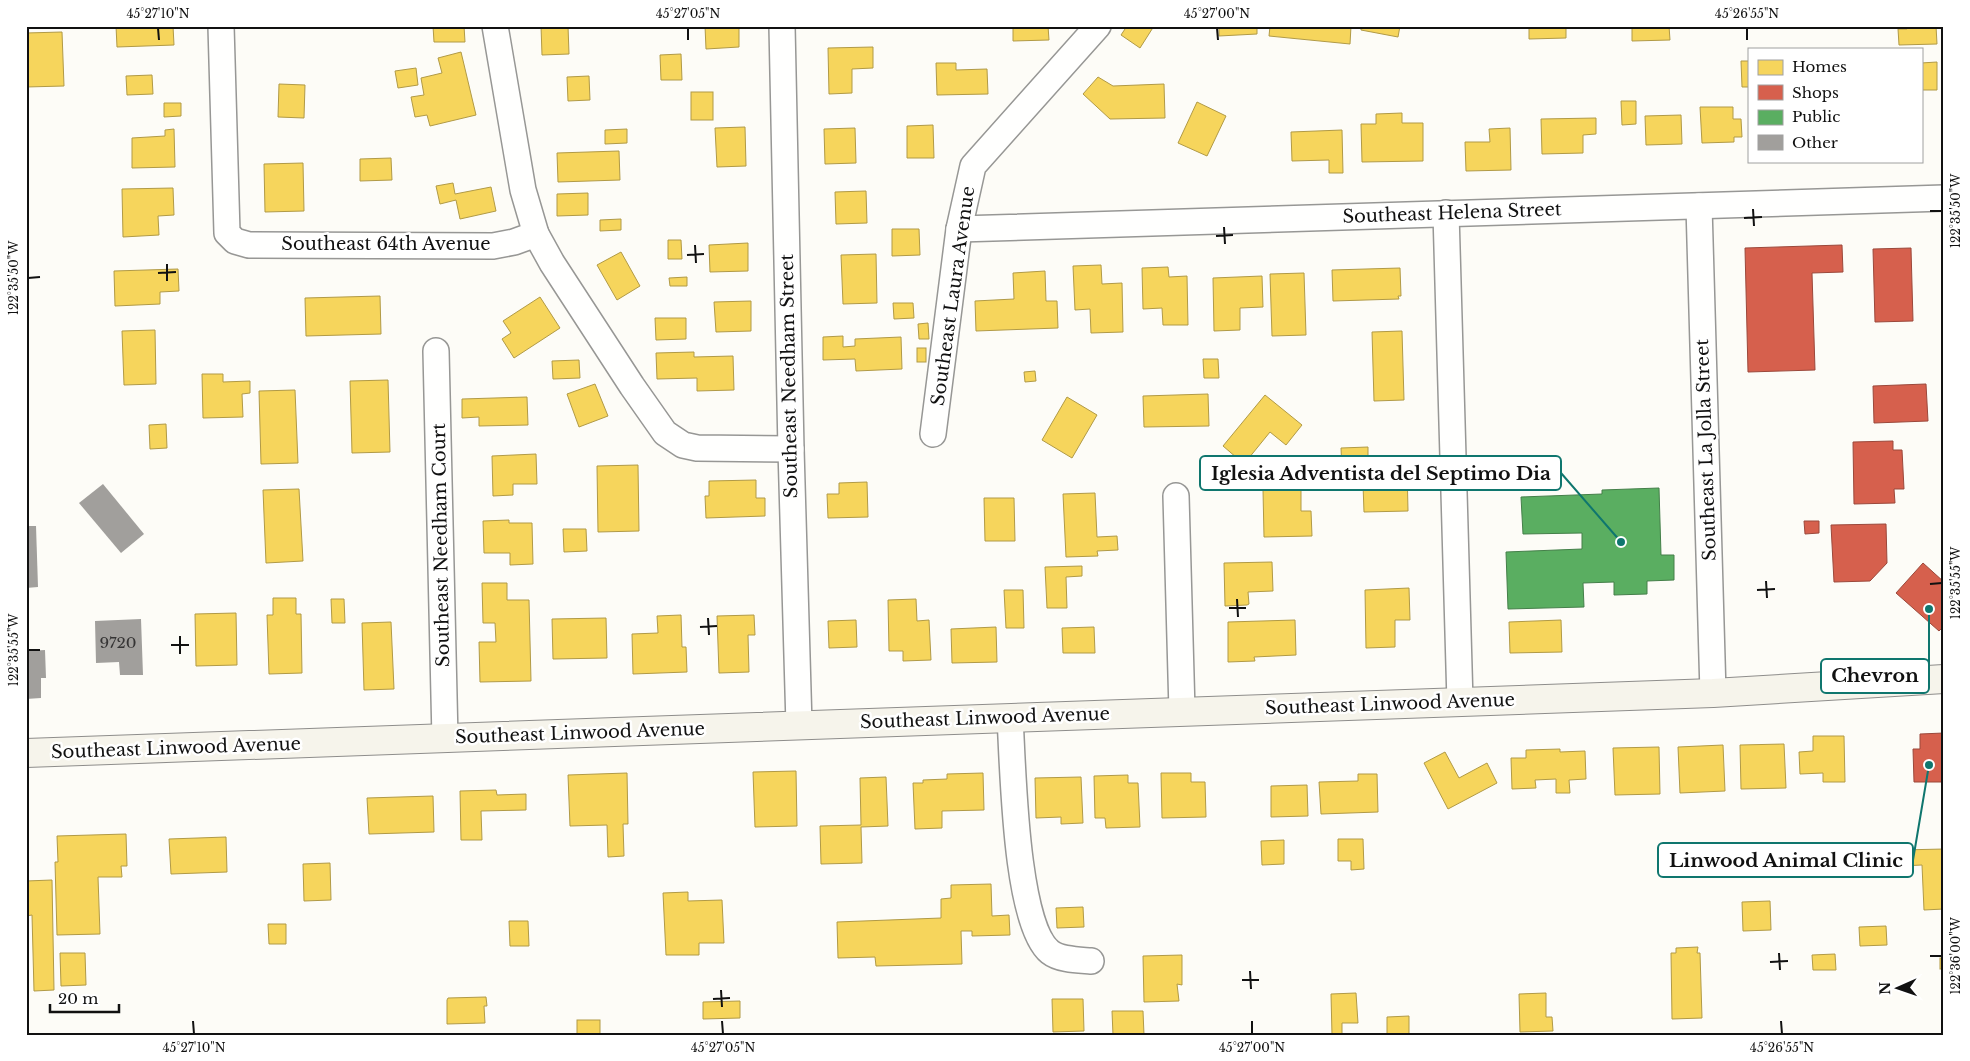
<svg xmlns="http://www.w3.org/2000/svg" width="1970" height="1061" font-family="'Libre Baskerville',serif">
<rect width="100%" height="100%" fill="#fdfcf7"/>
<g fill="#f6d55c" stroke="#b19a46">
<polygon points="116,26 173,26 174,45 117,47"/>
<polygon points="433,26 464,26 465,42 434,42"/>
<polygon points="541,26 568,26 569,54 542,55"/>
<polygon points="705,26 739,26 739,47 706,49"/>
<polygon points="1013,26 1048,26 1049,40 1013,41"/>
<polygon points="1127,26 1154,26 1140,48 1121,35"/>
<polygon points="1219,26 1257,26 1257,34 1219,36"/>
<polygon points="1270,26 1351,26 1350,44 1269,36"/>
<polygon points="1361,26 1400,26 1398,37 1361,30"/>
<polygon points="1529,26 1566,26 1566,38 1529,39"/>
<polygon points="1632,26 1669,26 1670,40 1632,41"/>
<polygon points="1907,26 1936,26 1937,44 1899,45 1898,29 1907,29"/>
<polygon points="62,32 64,86 26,87 26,33"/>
<polygon points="873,47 873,68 852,69 852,93 829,94 828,48"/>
<polygon points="461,52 476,115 430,126 427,115 415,117 411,97 424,95 421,78 442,73 438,58"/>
<polygon points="681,54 682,80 661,80 660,55"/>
<polygon points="1741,61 1749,61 1749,87 1742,87"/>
<polygon points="1937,62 1937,90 1921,90 1921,63"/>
<polygon points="936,63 956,63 956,70 987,69 988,94 937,95"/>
<polygon points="416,68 418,85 398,88 395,71"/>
<polygon points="152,75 153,94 127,95 126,76"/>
<polygon points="589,76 590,100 568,101 567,77"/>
<polygon points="1098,77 1113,86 1164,84 1165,118 1110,119 1083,94"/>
<polygon points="279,84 305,85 304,118 278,117"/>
<rect x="691" y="92" width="22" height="28"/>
<polygon points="1621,101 1636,101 1636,124 1622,125"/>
<polygon points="1197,102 1226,116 1207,156 1178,143"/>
<polygon points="164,103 181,103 181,116 164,117"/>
<polygon points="1700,107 1733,107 1733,119 1741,119 1742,137 1734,137 1734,142 1702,143"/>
<polygon points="1402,113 1402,123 1423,123 1423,161 1362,162 1361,124 1376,124 1376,114"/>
<polygon points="1681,115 1682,144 1646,145 1645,116"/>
<polygon points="1596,118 1596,134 1583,135 1583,153 1542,154 1541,119"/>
<polygon points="933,125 934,158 907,158 907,126"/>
<polygon points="745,127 746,166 717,167 715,128"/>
<polygon points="855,128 856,163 825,164 824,129"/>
<polygon points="1510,128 1511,170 1466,171 1465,142 1490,142 1489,129"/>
<polygon points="174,129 175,167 132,168 132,138 165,136 165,130"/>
<polygon points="627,129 627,143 605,144 605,130"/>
<polygon points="1342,130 1343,173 1329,173 1329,160 1292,161 1291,132"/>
<polygon points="619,151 620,180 558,182 557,153"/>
<polygon points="391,158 392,180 360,181 360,159"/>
<polygon points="303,163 304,211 265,212 264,164"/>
<polygon points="453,183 455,194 491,187 496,211 460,219 456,200 440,204 436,186"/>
<polygon points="173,188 174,215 158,216 159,235 123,237 122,189"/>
<polygon points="866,191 867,223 836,224 835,192"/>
<polygon points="588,193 588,215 557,216 557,194"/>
<polygon points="621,219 621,230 600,231 600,220"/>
<polygon points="892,229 919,229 920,255 892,256"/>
<polygon points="668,240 681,240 682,259 668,259"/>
<polygon points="748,243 748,271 710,272 709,245"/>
<polygon points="621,252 640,286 617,300 597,265"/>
<polygon points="876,254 877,303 843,304 841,255"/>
<polygon points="1101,265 1102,284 1122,283 1123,332 1091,333 1090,309 1075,310 1073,266"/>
<polygon points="1168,267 1169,277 1187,276 1188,325 1163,325 1162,308 1143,309 1142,268"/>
<polygon points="1400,268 1401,296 1398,296 1399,299 1333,301 1332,270"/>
<polygon points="178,269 179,291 160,292 160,304 115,306 114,271"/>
<polygon points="1045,271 1046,301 1057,301 1058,328 976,331 975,301 1014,299 1013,273"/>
<polygon points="1304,273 1306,335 1272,336 1270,274"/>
<polygon points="1262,276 1263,307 1240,308 1240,330 1214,331 1213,278"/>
<polygon points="687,277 687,286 670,286 669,278"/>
<polygon points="380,296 381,334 306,336 305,298"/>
<polygon points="540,297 560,328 514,358 502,339 511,333 503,321"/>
<polygon points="751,301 751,331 716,332 714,302"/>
<polygon points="893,303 913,303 914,318 894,319"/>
<polygon points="655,318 686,318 686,339 656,340"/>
<polygon points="928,323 929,339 919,339 918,324"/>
<polygon points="155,330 156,384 124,385 122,331"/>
<polygon points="1402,331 1404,400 1374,401 1372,332"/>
<polygon points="843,336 843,347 855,346 855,339 901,337 902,369 856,371 855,359 823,360 823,337"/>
<rect x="917" y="348" width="9" height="14"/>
<polygon points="694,352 694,357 733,356 734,390 697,391 697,378 657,379 656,353"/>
<polygon points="1203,359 1218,359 1219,378 1204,378"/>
<polygon points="579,360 580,378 553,379 552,361"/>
<polygon points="1035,371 1036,381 1025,382 1024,372"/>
<polygon points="202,374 223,374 223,382 250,381 250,393 242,394 243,417 203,418"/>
<polygon points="388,380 390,452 352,453 350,381"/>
<polygon points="595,384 608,416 579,427 567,394"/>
<polygon points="295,390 298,463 261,464 259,391"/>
<polygon points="1208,394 1209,426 1144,427 1143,396"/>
<polygon points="1265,395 1302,425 1286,445 1270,432 1244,464 1223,446"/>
<polygon points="527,397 528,425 479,426 479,417 462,418 462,399"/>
<polygon points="1067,397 1097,415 1072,458 1042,440"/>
<polygon points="166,424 167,448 150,449 149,425"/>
<polygon points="1368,447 1368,468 1407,467 1408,511 1364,512 1363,484 1351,485 1350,469 1342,470 1341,448"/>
<polygon points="536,454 537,484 513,484 513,495 493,496 492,456"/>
<polygon points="638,465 639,531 598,532 597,466"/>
<polygon points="756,480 756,498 765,498 765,516 706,518 705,496 709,496 709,481"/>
<polygon points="867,482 868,517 828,518 827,494 839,494 839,483"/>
<polygon points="299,489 303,561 266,563 263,490"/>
<polygon points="1301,489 1301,511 1311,511 1312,536 1264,537 1263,490"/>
<polygon points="1095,493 1097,537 1117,536 1118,550 1097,551 1098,556 1066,557 1063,494"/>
<polygon points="984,498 1014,498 1015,541 985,541"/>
<polygon points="509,520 509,523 532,523 533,564 510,565 510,553 484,553 483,521"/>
<polygon points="563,529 586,529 587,551 564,552"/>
<polygon points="1272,562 1273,591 1248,592 1249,604 1247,605 1225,606 1224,563"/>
<polygon points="1082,566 1082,576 1066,577 1067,608 1047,608 1045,567"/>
<polygon points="482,583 507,583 507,600 529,600 531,681 480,682 479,642 496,642 495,623 483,623"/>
<polygon points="1409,588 1410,620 1395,620 1395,647 1366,648 1365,590"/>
<polygon points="1004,590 1023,590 1024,628 1006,628"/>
<polygon points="273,598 296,598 296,614 301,614 302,673 269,674 267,615 273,615"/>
<polygon points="331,599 344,599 345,623 332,623"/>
<polygon points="916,599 917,621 929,620 931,660 903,661 903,651 889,651 888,600"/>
<polygon points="236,613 237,665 196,666 195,614"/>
<polygon points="681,615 682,647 686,647 687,672 633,674 632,634 658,633 657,616"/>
<polygon points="754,615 755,635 748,635 749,672 719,673 717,616"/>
<polygon points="606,618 607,658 553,659 552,619"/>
<polygon points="856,620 857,647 829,648 828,621"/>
<polygon points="1295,620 1296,655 1254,657 1255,661 1228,662 1228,622"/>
<polygon points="1561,620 1562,652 1510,653 1509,622"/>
<polygon points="391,622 394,689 364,690 362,623"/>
<polygon points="996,627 997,662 952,663 951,629"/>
<polygon points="1094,627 1095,653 1063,653 1062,628"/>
<polygon points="1813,736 1844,736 1845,782 1823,782 1823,773 1800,774 1799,752 1813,751"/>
<polygon points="1784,744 1786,788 1741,789 1740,745"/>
<polygon points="1723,745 1725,791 1680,793 1678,747"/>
<polygon points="1659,747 1660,794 1615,795 1613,748"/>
<polygon points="1560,749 1560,752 1585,751 1586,779 1569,780 1570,793 1556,793 1556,779 1535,780 1536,788 1512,789 1511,758 1526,758 1526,750"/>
<polygon points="1445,752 1459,778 1487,763 1497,783 1448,809 1424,763"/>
<polygon points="796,771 797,826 755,827 753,772"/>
<polygon points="627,773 628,824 623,824 624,856 608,857 607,825 570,826 568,775"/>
<polygon points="983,773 984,810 942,811 942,828 915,829 913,783 923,783 923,780 947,779 947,774"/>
<polygon points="1161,773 1191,773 1191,782 1205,782 1206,817 1162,818"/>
<polygon points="1358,774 1377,774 1378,812 1321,814 1319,782 1358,781"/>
<polygon points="1128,775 1128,783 1138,783 1140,827 1106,828 1105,818 1095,818 1094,776"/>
<polygon points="886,777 888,826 861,827 862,863 821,864 820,826 861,825 860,778"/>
<polygon points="1081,777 1083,823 1061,824 1061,817 1036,818 1035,778"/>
<polygon points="1307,785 1308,816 1271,817 1271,786"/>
<polygon points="496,790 497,795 526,794 526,810 481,811 482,840 461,840 460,791"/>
<polygon points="433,796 434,832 369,834 367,798"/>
<polygon points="126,834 127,866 121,866 122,877 98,877 100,934 57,935 55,862 58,862 57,836"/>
<polygon points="226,837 227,872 171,874 169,839"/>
<polygon points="1338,839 1363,839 1364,869 1351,870 1351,861 1338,861"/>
<polygon points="1284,840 1284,864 1262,865 1261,841"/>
<polygon points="1944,849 1944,909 1924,910 1922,865 1901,866 1900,850"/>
<polygon points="330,863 331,900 304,901 303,864"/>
<polygon points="52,880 54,990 34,991 32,915 26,916 26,881"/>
<polygon points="991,884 992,916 1009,915 1010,935 972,936 972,931 961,931 962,964 876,966 875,957 838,958 837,922 941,918 941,899 951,898 951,885"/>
<polygon points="688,892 688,901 722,900 724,943 699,943 699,955 666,955 663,893"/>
<polygon points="1770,901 1771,930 1743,931 1742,902"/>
<polygon points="1083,907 1084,927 1057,928 1056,908"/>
<polygon points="509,921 528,921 529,946 510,946"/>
<polygon points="268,924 286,924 286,944 269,944"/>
<polygon points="1886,926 1887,945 1860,946 1859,927"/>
<polygon points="1698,947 1697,953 1700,953 1702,1018 1672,1019 1671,953 1676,953 1676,948"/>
<polygon points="60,953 85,953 86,985 61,986"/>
<polygon points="1835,954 1836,970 1813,970 1812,955"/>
<polygon points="1182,955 1182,985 1177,984 1179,1001 1144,1002 1143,956"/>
<rect x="1940" y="958" width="4" height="11"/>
<polygon points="1356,993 1358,1023 1342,1023 1342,1035 1332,1035 1331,994"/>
<polygon points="1546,993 1546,1017 1552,1017 1553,1031 1520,1032 1519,994"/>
<polygon points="486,997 487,1006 484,1006 485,1023 447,1024 447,1000 448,998"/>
<polygon points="1052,999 1083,999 1084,1031 1053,1032"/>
<polygon points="740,1001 740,1018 703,1019 703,1002"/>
<polygon points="1112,1011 1143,1011 1144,1035 1113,1035"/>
<polygon points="1409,1016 1409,1035 1387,1035 1387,1017"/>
<rect x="577" y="1020" width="23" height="15"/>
</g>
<g fill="#d6604d" stroke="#9b483b">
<polygon points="1842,245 1843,272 1812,273 1815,370 1748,372 1745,248"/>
<polygon points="1911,248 1913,321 1875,322 1873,249"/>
<polygon points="1926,384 1928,421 1874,423 1873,386"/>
<polygon points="1893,441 1893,450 1902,450 1904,489 1894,489 1895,503 1854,504 1853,442"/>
<polygon points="1804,521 1819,521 1819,533 1805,534"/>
<polygon points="1886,524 1887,563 1870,581 1834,582 1831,525"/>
<polygon points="1923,563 1944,582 1944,626 1939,631 1896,593"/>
<polygon points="1944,733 1944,782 1914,782 1913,749 1920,749 1920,734"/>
</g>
<polygon fill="#5aae61" stroke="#447f49" points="1659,488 1661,555 1674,555 1674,580 1647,581 1647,594 1614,595 1614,582 1583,583 1584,607 1508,609 1506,552 1582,549 1582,533 1523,534 1521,497 1602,494 1602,490"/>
<g fill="#a19f9c">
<polygon points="103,484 144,534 121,553 79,503"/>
<polygon points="26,526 36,526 38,587 26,588"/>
<polygon points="141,619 143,675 120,675 119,662 96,663 95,621"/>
<polygon points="45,650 46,678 41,678 41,698 26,699 26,651"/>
</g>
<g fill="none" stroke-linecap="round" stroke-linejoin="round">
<g stroke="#979795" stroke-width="28">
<g id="minor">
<polyline points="221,26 227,233 235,241 249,245 493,246 514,242 536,234"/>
<polyline points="495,26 523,190 536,234 552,263 632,386 665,433 683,445 697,448 791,449"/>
<polyline points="782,26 791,449 799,725"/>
<polyline points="1699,206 1713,693"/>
<polyline points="1446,213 1460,702"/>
<polyline points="959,229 1944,198"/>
<polyline points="436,351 445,739"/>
<polyline points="933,434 959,229 973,166 1098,26"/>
<polyline points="1176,496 1182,711"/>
<path d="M1010,718C1013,765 1015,924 1050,952C1060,960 1079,960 1091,961"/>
</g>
</g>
<g stroke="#8e8d8b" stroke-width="30">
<polyline id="secondary" points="26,753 1713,693 1944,679"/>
</g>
<use href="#minor" stroke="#fffffe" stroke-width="25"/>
<use href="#secondary" stroke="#f6f4eb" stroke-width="28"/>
</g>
<path fill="none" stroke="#111" stroke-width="2" d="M158,28L159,40M688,28V40M1217,28L1218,40M1747,28V40M1753,209L1754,226M1930,211H1942M1744,218L1762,217M1224,227L1225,244M1216,236L1233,235M695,245L696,263M687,255L704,254M167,264V281M158,273L176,272M28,278L40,277M1766,581L1767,598M1930,584L1942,583M1757,590L1775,589M1237,599L1238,617M1229,608H1246M708,618L709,635M700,627L717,626M180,636V654M171,645H189M28,650H40M1779,953L1780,970M1930,956H1942M1770,962L1788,961M1250,971L1251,989M1242,980H1259M721,990L722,1007M713,999L730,998M193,1021L194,1034M722,1021L723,1034M1252,1021V1034M1781,1021L1782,1034"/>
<g text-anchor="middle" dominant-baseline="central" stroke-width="5" stroke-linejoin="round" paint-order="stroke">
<g font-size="15" fill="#353434">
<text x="118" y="642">9720</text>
</g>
<g font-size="18" fill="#111" stroke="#fff">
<text transform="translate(1452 213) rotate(-2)">Southeast Helena Street</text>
<text x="386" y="244">Southeast 64th Avenue</text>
<text transform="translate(953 296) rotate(-82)">Southeast Laura Avenue</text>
<text transform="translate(789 376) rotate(-91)">Southeast Needham Street</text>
<text transform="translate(1706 450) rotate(-92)">Southeast La Jolla Street</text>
<text transform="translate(441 545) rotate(-91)">Southeast Needham Court</text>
<text transform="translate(1390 704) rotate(-2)">Southeast Linwood Avenue</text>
<text transform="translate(985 718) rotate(-2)">Southeast Linwood Avenue</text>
<text transform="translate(580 733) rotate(-2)">Southeast Linwood Avenue</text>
<text transform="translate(176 748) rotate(-2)">Southeast Linwood Avenue</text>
</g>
</g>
<path fill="none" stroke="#0f766e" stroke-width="2" d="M1621 542L1561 473M1929 609L1929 676M1929 765L1913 860"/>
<g fill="#0f766e" stroke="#fff" stroke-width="2">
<circle cx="1621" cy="542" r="5"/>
<circle cx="1929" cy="609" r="5"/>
<circle cx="1929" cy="765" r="5"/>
</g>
<g fill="#fff" stroke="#0f766e" stroke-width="2">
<rect x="1200" y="456" width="361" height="34" rx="5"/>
<rect x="1821" y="659" width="108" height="34" rx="5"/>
<rect x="1658" y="843" width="255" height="34" rx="5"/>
</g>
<g font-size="19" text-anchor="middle" font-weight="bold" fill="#111">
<text x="1381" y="480">Iglesia Adventista del Septimo Dia</text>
<text x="1875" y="682">Chevron</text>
<text x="1786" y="867">Linwood Animal Clinic</text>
</g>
<rect width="1970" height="1061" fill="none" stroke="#ffffff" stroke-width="55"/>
<rect x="1748" y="48" width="175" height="115" fill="#ffffff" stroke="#a0a0a0"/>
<rect x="1758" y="60" width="25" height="15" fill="#f6d55c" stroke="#a0a0a0"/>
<text x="1792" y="72" font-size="15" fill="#111111">Homes</text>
<rect x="1758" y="85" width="25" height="15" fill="#d6604d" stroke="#a0a0a0"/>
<text x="1792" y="98" font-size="15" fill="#111111">Shops</text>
<rect x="1758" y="110" width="25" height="15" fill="#5aae61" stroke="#a0a0a0"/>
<text x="1792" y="122" font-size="15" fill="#111111">Public</text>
<rect x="1758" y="135" width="25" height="15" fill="#a19f9c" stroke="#a0a0a0"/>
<text x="1792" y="148" font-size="15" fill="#111111">Other</text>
<g transform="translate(1898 988) rotate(268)" stroke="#ffffff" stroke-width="4" paint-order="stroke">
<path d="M0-4L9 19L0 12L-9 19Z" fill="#111111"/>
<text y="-8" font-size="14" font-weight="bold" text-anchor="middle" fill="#111111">N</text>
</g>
<path d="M50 1004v8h69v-8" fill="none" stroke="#111111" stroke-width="2.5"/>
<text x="58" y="1004" font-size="15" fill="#111111" stroke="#ffffff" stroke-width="4" paint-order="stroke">20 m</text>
<rect x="28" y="28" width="1914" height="1006" fill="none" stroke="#111" stroke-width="2"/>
<g font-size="12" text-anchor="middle" fill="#111">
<text x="158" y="18">45°27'10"N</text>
<text x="688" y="18">45°27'05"N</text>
<text x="1217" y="18">45°27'00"N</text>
<text x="1747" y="18">45°26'55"N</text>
<text transform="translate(1956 211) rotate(-90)" y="4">122°35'50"W</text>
<text transform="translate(14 278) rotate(-90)" y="4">122°35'50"W</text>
<text transform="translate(1956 583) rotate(-90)" y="4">122°35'55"W</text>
<text transform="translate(14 650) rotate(-90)" y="4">122°35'55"W</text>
<text transform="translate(1956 956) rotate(-90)" y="4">122°36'00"W</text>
<text x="194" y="1052">45°27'10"N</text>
<text x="723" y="1052">45°27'05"N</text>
<text x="1252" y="1052">45°27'00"N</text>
<text x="1782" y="1052">45°26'55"N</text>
</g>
</svg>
